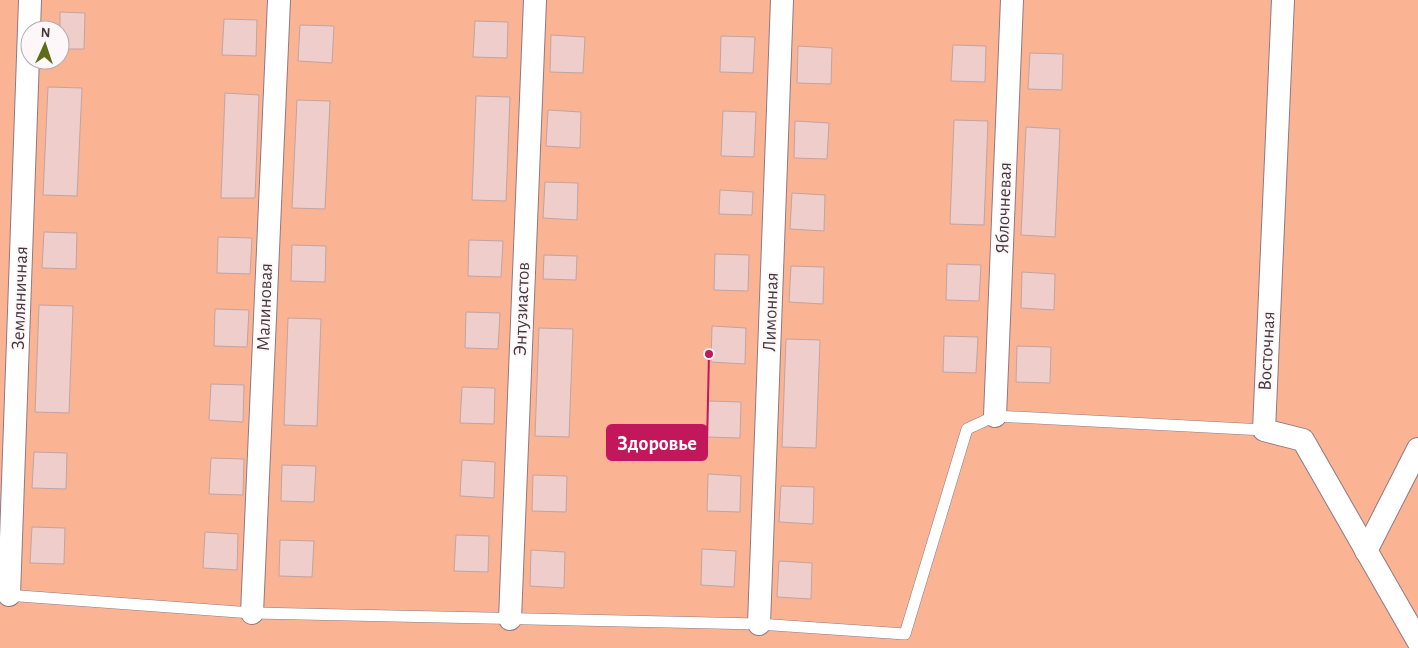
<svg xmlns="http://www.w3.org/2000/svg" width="1418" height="648" font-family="'Alegreya Sans',sans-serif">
<rect width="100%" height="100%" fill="#fef7f9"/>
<path fill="#fab494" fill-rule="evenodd" d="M0,0H1418V648H0ZM30,30H60V60H30Z"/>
<g fill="#eecdcb" stroke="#c3a3a1">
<polygon points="60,12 85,13 84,49 60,49"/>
<polygon points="224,19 257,20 256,56 222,55"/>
<polygon points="475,21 508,22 507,58 473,57"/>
<polygon points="300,25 334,26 332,63 298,61"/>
<polygon points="551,35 585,37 583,73 550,72"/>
<polygon points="721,36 755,37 753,73 720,72"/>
<polygon points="953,45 986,46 985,82 951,81"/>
<polygon points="798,46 832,48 831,84 797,83"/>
<polygon points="1030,53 1063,54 1062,90 1028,89"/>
<polygon points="48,87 82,88 77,196 43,195"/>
<polygon points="225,93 259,95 255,198 221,198"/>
<polygon points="476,96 510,97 506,201 472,200"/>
<polygon points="297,100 330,101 325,209 292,208"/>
<polygon points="548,110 581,112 580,148 546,146"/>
<polygon points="723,111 756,112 754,157 721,156"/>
<polygon points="954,120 988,121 984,225 950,224"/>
<polygon points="795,121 829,123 827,159 794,158"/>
<polygon points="1026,127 1060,129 1055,237 1021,235"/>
<polygon points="545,182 578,183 577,220 543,218"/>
<polygon points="720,190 753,192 752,215 719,214"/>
<polygon points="792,193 825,195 824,231 790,229"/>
<polygon points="44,232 77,233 76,269 42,268"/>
<polygon points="218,237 252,238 250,274 217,273"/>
<polygon points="469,240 503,241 501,277 468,276"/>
<polygon points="292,245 326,246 325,282 291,281"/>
<polygon points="715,254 749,255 748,291 714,290"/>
<polygon points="544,255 577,256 576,280 543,279"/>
<polygon points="947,264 981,265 979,301 946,300"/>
<polygon points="791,266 824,267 823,304 789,302"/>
<polygon points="1022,272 1055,274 1054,310 1021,308"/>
<polygon points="39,305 73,306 69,413 35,412"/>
<polygon points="215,309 249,310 247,347 214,346"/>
<polygon points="466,312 500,313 498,349 465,348"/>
<polygon points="288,318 321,319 317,426 284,425"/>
<polygon points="712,326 746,328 745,364 711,362"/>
<polygon points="539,328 573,329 569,437 535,436"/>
<polygon points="944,336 978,337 976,373 943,372"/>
<polygon points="786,339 820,340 816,448 782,447"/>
<polygon points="1017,346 1051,347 1050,383 1016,382"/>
<polygon points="211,384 244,385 243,422 209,420"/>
<polygon points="462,387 495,388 494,424 460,423"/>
<polygon points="708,401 741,402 740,438 707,437"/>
<polygon points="34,452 67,453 66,489 32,488"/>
<polygon points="211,458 244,459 243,495 209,494"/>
<polygon points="462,460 495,462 494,498 460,496"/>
<polygon points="282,465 316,466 314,502 281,501"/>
<polygon points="708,474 741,476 740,512 707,511"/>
<polygon points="533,475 567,476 566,512 532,511"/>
<polygon points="781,486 814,487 813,524 779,522"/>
<polygon points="32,527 65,528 64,564 30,563"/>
<polygon points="205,532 238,534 237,570 203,568"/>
<polygon points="456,535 489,536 488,572 454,571"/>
<polygon points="280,540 314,541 312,577 279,576"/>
<polygon points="702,549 736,551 734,587 701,585"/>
<polygon points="531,550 565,552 564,588 530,586"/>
<polygon points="779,561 812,563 811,599 777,597"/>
</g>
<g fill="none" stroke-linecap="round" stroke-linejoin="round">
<g stroke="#947780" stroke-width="12">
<polyline id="service" points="6,595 252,613 759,624 905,634 967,429 995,416 1264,430"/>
</g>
<g stroke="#947780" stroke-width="24">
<g id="minor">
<polyline points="1283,0 1264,430 1303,440 1418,641"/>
<polyline points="995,416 1012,0"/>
<polyline points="1366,551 1418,449"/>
<polyline points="9,595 30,0"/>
<polyline points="252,613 279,0"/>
<polyline points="510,619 535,0"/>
<polyline points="759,624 782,0"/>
</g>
</g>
<use href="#service" stroke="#fff" stroke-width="11"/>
<use href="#minor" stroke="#fff" stroke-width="22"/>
</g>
<g text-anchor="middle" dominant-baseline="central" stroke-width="4" stroke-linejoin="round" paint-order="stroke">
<g font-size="19" fill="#46393d" stroke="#fef7f9">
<text transform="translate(1004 208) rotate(-88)">Яблочневая</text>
<text transform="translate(20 298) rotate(-88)">Земляничная</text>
<text transform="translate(265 307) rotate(-88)">Малиновая</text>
<text transform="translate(522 309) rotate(-88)">Энтузиастов</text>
<text transform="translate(771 312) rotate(-88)">Лимонная</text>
<text transform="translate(1267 351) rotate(-87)">Восточная</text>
</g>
</g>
<path fill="none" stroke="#c2185b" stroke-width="2" d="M709 354L707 443"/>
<circle fill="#c2185b" stroke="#fef7f9" stroke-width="2" cx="709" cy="354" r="5"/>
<rect fill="#c2185b" stroke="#c2185b" stroke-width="2" x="607" y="425" width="100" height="35" rx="5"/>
<g font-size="20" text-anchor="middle" font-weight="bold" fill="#fff">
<text x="657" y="450">Здоровье</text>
</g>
<g transform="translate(45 45) rotate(3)"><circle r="24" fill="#fef7f9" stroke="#b4abae"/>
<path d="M0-4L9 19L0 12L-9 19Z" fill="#5e6c17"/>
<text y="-8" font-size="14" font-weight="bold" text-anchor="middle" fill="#46393d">N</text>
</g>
</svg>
